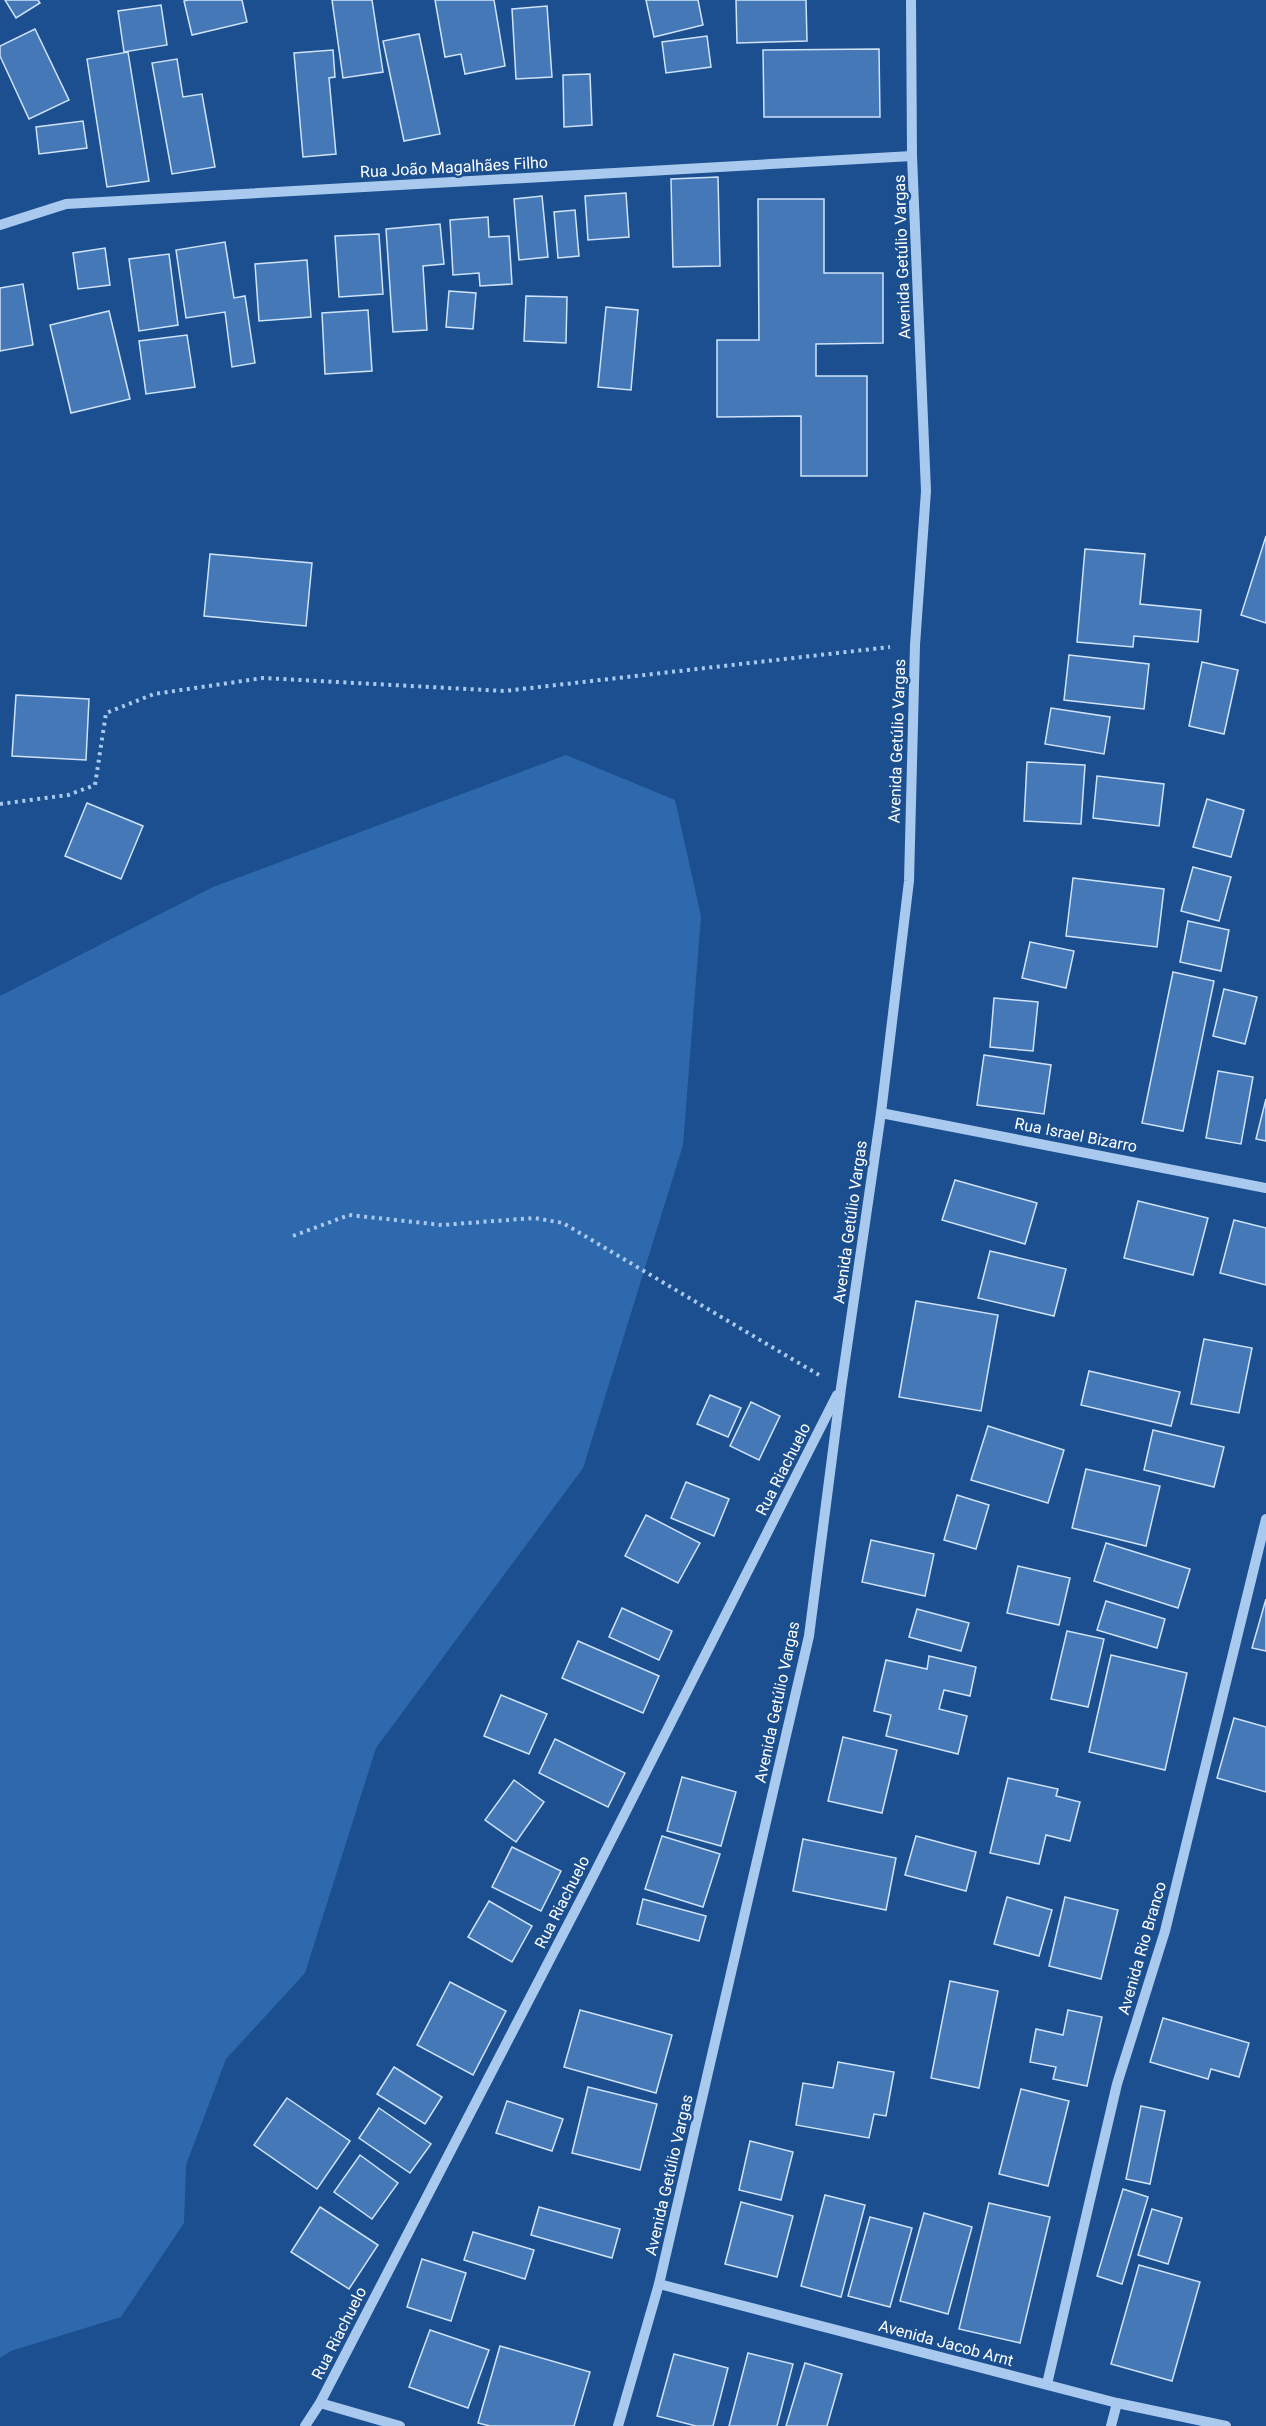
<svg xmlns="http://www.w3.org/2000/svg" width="1266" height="2426" font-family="Roboto,sans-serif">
<rect width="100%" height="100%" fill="#1b4f8f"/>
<polygon fill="#2e69ad" points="566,755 675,800 701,916 683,1145 583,1468 376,1748 305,1973 226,2059 186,2165 184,2223 121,2317 11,2351 0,2358 0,996 213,887"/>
<g fill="#4478b7" stroke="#cfe3fa" stroke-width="1.5">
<polygon points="5,0 38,0 40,3 16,18"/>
<polygon points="188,0 242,0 247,22 192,35 184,1"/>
<polygon points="332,0 372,0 383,72 343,78"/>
<polygon points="435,0 494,0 505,66 465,74 461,54 445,57"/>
<polygon points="646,0 698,0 703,25 654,37"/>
<polygon points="736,0 806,0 807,41 737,43"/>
<polygon points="161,5 167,45 124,52 118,11"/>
<polygon points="547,6 552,77 516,79 512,9"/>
<polygon points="35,29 69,100 29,119 0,56 0,46"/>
<polygon points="419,34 440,134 404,141 383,41"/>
<polygon points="707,36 711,67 666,73 662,42"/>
<polygon points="879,49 880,117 764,117 763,50"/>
<polygon points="333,50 335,77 329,78 336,154 303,157 294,53"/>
<polygon points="128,52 149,181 107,187 87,59"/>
<polygon points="177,59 183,97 202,94 215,167 172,174 152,63"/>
<polygon points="590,74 592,125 564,127 563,75"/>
<polygon points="83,121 87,148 39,154 36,127"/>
<polygon points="718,177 720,266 673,267 671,179"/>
<polygon points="626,193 629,237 588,240 585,196"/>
<polygon points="542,196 548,257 519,260 514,199"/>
<polygon points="758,199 824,199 824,273 883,273 883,343 816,344 816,376 867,376 867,476 801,476 801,416 717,417 717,340 759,340"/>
<polygon points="575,210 579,256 558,258 554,212"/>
<polygon points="488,217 489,237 509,236 512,284 480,286 479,273 453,275 450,220"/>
<polygon points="440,224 444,264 423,266 427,330 393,332 386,229"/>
<polygon points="379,234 383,294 339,297 335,236"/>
<polygon points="225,242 234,298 245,296 255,363 232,367 225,312 186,318 176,250"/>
<polygon points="105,248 110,285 78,289 73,253"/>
<polygon points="169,254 178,325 139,331 129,259"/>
<polygon points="307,260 311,317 259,321 255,264"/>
<polygon points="23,284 33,345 0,351 0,288"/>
<polygon points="449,291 476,293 473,329 446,327"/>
<polygon points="526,296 567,297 566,343 524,341"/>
<polygon points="606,307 638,310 631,390 598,387"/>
<polygon points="368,310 372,371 325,374 322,313"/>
<polygon points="109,311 130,399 71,413 50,325"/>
<polygon points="187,335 195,387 146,394 139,341"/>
<polygon points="1266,536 1266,623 1241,615"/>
<polygon points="1085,549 1145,554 1140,604 1201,610 1198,642 1134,636 1133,647 1077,642"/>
<polygon points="210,554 312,563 306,626 204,616"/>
<polygon points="1069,655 1149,664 1144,709 1064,700"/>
<polygon points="1202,662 1238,670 1224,734 1189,726"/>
<polygon points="16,695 89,699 86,760 12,756"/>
<polygon points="1051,708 1110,717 1104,754 1045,744"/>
<polygon points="1027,762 1085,765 1081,824 1024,821"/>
<polygon points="1097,776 1164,784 1159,826 1093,818"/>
<polygon points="1207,799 1244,810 1231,857 1193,847"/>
<polygon points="87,803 143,826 121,879 65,856"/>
<polygon points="1193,867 1231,877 1219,921 1181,911"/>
<polygon points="1073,878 1164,889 1157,947 1066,936"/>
<polygon points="1188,921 1229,930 1221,971 1180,962"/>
<polygon points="1030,942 1074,951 1066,988 1022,978"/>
<polygon points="1173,972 1214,981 1183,1131 1142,1123"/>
<polygon points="1224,989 1257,997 1245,1044 1213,1036"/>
<polygon points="994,998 1038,1002 1033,1051 990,1047"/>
<polygon points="984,1055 1051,1065 1044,1114 977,1105"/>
<polygon points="1218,1071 1253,1077 1241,1144 1206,1138"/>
<polygon points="1266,1099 1266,1141 1256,1139"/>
<polygon points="955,1180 1037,1203 1025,1244 942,1220"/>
<polygon points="1138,1201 1208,1218 1193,1275 1124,1258"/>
<polygon points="1234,1220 1266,1228 1266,1285 1220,1273"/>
<polygon points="990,1251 1066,1269 1054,1316 978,1298"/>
<polygon points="916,1301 998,1315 981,1411 899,1397"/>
<polygon points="1204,1339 1252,1348 1239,1413 1191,1404"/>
<polygon points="1089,1371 1180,1392 1171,1426 1081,1405"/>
<polygon points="710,1395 741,1408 728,1437 697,1424"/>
<polygon points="751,1402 780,1416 759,1460 730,1446"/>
<polygon points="988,1426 1064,1450 1048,1503 971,1480"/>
<polygon points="1153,1430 1224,1447 1214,1487 1144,1470"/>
<polygon points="1086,1469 1160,1486 1146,1546 1072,1528"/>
<polygon points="686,1482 729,1499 714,1536 671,1518"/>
<polygon points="957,1495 989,1505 976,1549 944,1540"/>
<polygon points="646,1515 700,1543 678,1583 625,1556"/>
<polygon points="871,1540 934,1554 925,1596 862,1582"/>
<polygon points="1106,1543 1190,1569 1178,1608 1094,1581"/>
<polygon points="1018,1566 1070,1578 1059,1625 1007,1613"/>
<polygon points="1266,1599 1266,1651 1252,1648"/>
<polygon points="1106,1601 1165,1619 1157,1648 1097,1630"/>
<polygon points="622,1608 672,1631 659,1660 609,1637"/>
<polygon points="917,1609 969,1623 961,1651 909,1637"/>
<polygon points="1067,1631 1104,1639 1088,1707 1051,1699"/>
<polygon points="578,1641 659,1676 643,1713 562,1678"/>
<polygon points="1111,1655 1187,1673 1165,1770 1089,1752"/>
<polygon points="929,1656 976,1667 970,1696 944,1690 939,1709 967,1716 958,1754 886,1736 891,1715 874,1711 886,1660 927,1669"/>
<polygon points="501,1695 547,1714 529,1754 484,1736"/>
<polygon points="1234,1718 1266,1727 1266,1792 1217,1778"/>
<polygon points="843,1737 897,1750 882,1813 828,1801"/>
<polygon points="555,1739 625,1773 608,1807 539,1773"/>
<polygon points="682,1777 736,1792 721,1846 667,1831"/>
<polygon points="1008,1778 1058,1789 1056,1796 1080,1802 1070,1841 1046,1835 1039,1864 990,1853"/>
<polygon points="514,1780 544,1802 516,1842 485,1820"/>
<polygon points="662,1836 720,1854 703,1907 645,1889"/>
<polygon points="916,1836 976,1852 966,1891 905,1875"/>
<polygon points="803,1839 896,1858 886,1910 793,1891"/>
<polygon points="512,1847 561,1871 541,1911 492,1887"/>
<polygon points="1007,1897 1052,1910 1039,1956 994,1944"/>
<polygon points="1065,1897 1118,1910 1101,1979 1049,1966"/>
<polygon points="643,1899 706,1916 699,1941 637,1924"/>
<polygon points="489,1901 532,1926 512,1962 468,1937"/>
<polygon points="950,1981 998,1991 979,2088 931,2078"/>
<polygon points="450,1982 506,2011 473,2075 417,2045"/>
<polygon points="580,2010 672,2035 656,2093 564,2067"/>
<polygon points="1068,2010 1102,2017 1087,2086 1053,2079 1056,2067 1030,2062 1036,2029 1063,2035"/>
<polygon points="1163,2018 1249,2043 1239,2077 1211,2069 1208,2079 1150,2062"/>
<polygon points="838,2062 894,2072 886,2116 874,2114 869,2138 796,2125 803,2083 833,2088"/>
<polygon points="394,2067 442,2097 425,2124 377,2094"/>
<polygon points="588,2087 657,2104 640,2170 572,2153"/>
<polygon points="1021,2089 1069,2101 1048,2186 999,2174"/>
<polygon points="287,2098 350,2141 317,2189 254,2145"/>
<polygon points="507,2101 563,2119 552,2151 496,2133"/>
<polygon points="1141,2106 1165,2111 1150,2184 1126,2179"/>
<polygon points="379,2108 431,2144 410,2173 359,2138"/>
<polygon points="750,2141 793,2152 781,2200 739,2190"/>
<polygon points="360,2155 398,2183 372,2219 334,2192"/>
<polygon points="1123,2189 1148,2197 1122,2284 1097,2276"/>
<polygon points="825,2195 865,2205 841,2297 801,2286"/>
<polygon points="741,2202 793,2216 777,2277 725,2264"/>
<polygon points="989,2203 1050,2217 1020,2343 959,2329"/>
<polygon points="320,2207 378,2245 349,2289 291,2252"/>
<polygon points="539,2207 620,2229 612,2258 531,2235"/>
<polygon points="1152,2209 1182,2218 1168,2264 1138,2255"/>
<polygon points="924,2213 972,2227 948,2314 900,2301"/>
<polygon points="870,2217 912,2228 890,2307 848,2296"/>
<polygon points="473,2232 534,2250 525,2279 464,2260"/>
<polygon points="422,2259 466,2273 451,2321 407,2307"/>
<polygon points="1139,2265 1200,2282 1172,2381 1111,2364"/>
<polygon points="430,2330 489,2350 468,2408 409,2387"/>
<polygon points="500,2346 590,2372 574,2426 490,2426 478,2423"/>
<polygon points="748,2353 793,2364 777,2426 729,2426"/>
<polygon points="674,2354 728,2368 713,2426 696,2426 657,2416"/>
<polygon points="805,2363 842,2374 827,2426 786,2426"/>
</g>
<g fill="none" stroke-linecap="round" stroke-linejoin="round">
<g stroke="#a9c9ee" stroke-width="4" stroke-dasharray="3 4.5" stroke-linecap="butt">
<polyline points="0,804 68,795 95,785 106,713 154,694 263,678 504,691 890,647"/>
<polyline points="293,1236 349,1215 442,1225 534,1218 563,1223 819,1375"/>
</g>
<g stroke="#a9c9ee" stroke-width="10">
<polyline points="0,225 66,204 912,156"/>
<polyline points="881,1113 1266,1188"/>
<polyline points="659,2284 1117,2403 1226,2426"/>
<polyline points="1047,2384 1117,2084 1165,1931 1266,1519"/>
<polyline points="320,2403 400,2426"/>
<polyline points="305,2426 320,2403 590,1882 837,1395"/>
<polyline points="618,2426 659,2284 809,1636 841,1388 881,1113 909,881 915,645 926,491 912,156 911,0"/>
<polyline points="1111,2426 1117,2403"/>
</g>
</g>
<g text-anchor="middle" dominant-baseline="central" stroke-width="5" stroke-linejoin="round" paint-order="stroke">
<g font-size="16" fill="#fff" stroke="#1b4f8f">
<text transform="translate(454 167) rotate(-3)">Rua João Magalhães Filho</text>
<text transform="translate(902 257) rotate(-92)">Avenida Getúlio Vargas</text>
<text transform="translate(897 741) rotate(-88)">Avenida Getúlio Vargas</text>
<text transform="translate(1076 1135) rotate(11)">Rua Israel Bizarro</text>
<text transform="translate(850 1222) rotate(-82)">Avenida Getúlio Vargas</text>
<text transform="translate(783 1469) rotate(-63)">Rua Riachuelo</text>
<text transform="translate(777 1702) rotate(-78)">Avenida Getúlio Vargas</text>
<text transform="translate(562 1902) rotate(-63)">Rua Riachuelo</text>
<text transform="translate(1142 1948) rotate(-74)">Avenida Rio Branco</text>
<text transform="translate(669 2175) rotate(-77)">Avenida Getúlio Vargas</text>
<text transform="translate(339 2333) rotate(-63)">Rua Riachuelo</text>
<text transform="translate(946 2343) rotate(15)">Avenida Jacob Arnt</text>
</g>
</g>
</svg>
